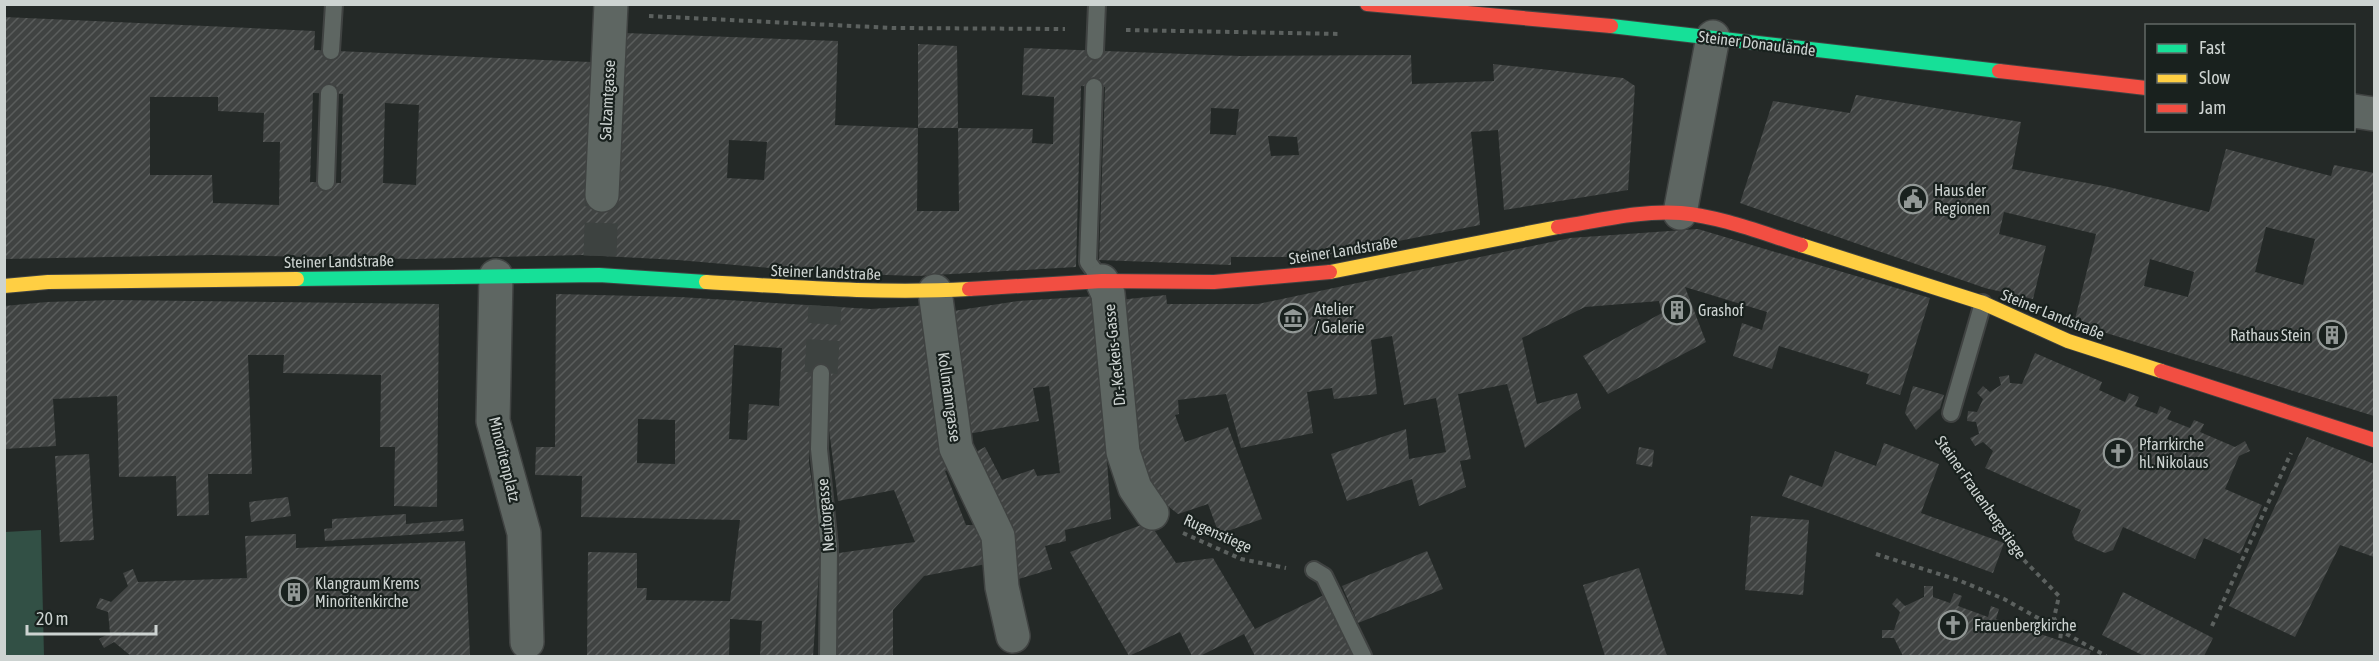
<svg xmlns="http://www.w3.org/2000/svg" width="2379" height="661" font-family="'Asap Condensed',sans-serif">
<defs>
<pattern id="building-hatch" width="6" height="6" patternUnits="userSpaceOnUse" patternTransform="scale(1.5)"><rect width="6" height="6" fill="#404342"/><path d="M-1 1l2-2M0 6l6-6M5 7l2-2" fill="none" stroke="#5a5d5c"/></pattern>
</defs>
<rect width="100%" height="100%" fill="#242927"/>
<polygon fill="#325045" points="41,530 44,656 5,656 5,532"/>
<g fill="url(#building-hatch)" fill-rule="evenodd">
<path d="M4,17L315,31L314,50L591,62L585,195H602L625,33L838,41L835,125L918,128L917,211H959L958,128H918V44L957,46L958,128L1033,129L1032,143L1053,144L1054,97L1022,95L1024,48L1240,56L1411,55L1412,84L1494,81L1493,64L1623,78L1635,86L1628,190L1504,210L1498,130L1471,132L1480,225L1317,257H1231V265L1099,260L1105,87L1081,86L1076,267L917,276L828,273L678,260L583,255L415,259L212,255L4,259ZM313,93L343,94L341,183L310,182ZM150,97H218V111L264,113L263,142H280L279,205L213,203L212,175H150ZM385,103L419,105L416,185L383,183ZM1211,108L1239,109L1236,135L1210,134ZM1268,136L1297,137L1299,155L1271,156ZM729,140L767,142L764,180L727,178Z"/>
<path d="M1856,95L2021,122L2012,169L2109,187L2209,212L2226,149L2331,176L2334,165L2374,173V416L2074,323L2096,234L2004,212L1999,234L2046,246L2033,299L1985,288L1740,203L1773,101L1850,113ZM2266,227L2315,239L2303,285L2255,272ZM2150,259L2194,272L2188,297L2144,286Z"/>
<polygon points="1698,229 1930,298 1900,395 1866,384 1869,374 1779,346 1772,369 1733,356 1742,323 1762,330 1767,312 1685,287 1706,342 1608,394 1583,356 1662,313 1659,301 1585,307 1522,338 1537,404 1577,393 1581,408 1525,448 1507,384 1458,394 1471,459 1460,461 1466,487 1419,506 1412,479 1347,501 1331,454 1406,429 1409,459 1446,452 1436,398 1404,405 1392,336 1371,340 1377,394 1334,399 1332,388 1307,392 1313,433 1241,448 1226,394 1178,400 1179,414 1175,415 1185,442 1228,427 1262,519 1219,534 1208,504 1178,514 1150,492 1132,419 1119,300 1166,295 1167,304 1258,304 1570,238"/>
<path d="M556,294L680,297L871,309L929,305L954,468L945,471L966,525H981L986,564L924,576L893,610V656H837L839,553L915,542L894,490L838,501L829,429V373L813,372L809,462L821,545L813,656H760L762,621L730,619L729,656H587L588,552L637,553V588H647L646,600L730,601L740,520L581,517L582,476L535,475L536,447H555ZM734,345L782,348L779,406L749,404L747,440L729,439ZM638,419L675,420V464L637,463Z"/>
<polygon points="1096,296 1111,519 1065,530 1066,541 1045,546 1052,569 1012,581 968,456 985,447 1002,480 1034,469 1037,476 1060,473 1049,386 1033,388 1039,421 968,434 947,312 1018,301"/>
<polygon points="114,300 439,304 437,507 394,506 395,447 380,447 381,375 283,373 284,355 248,355 252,474 208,474 209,515 177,516 176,476 119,477 117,396 53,399 56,446 4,449 4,306 47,302"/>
<polygon points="2035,353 2102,382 2099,390 2125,402 2129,393 2139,397 2135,406 2157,414 2160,406 2171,411 2167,419 2190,428 2194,420 2204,424 2200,432 2235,447 2245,441 2250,451 2239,456 2225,489 2262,505 2240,554 2204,538 2195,559 2123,527 2113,550 2105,553 2075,540 2072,532 2081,510 1985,468 1993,451 1983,442 1975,446 1970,438 1979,434 1976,422 1967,421 1968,411 1977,412 1983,399 1977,393 1983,386 1990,392 2001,385 1999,377 2009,375 2010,383 2022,384"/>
<polygon points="1913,386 1944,395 1940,408 1916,430 1905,413"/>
<polygon points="2307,437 2374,464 2374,557 2340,545 2295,637 2229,606"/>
<polygon points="1884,443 1939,464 1921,513 2004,543 1993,573 1782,496 1790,475 1822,487 1835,451 1876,466"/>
<polygon points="1639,447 1654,450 1652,467 1636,464"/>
<polygon points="89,454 94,540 60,542 55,456"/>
<polygon points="288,497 291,516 251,522 249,502"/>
<polygon points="406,514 406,524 463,519 464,531 325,541 324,529 332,528 332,519"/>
<polygon points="1751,516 1809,520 1803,595 1745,590"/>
<polygon points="1149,522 1176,563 1213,558 1255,629 1324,595 1355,656 1255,656 1244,634 1200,656 1192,656 1180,632 1129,656 1070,552"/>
<polygon points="296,534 296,548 465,541 470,656 131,656 114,642 104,648 99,639 110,633 108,612 96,608 100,598 111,602 128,586 123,573 133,569 138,582 247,578 245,536"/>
<polygon points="1427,551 1443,589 1358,623 1342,586"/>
<polygon points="1639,568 1667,656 1605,656 1583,585"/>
<polygon points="1924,586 1933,586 1933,597 1950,603 1954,593 1962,596 1958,606 1988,617 1991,606 1999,609 1996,619 2091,651 2089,656 1903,656 1894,638 1882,638 1882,630 1894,630 1900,612 1892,604 1897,598 1905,606 1924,597"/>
<polygon points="2123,592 2213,638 2204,656 2144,656 2102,635"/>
</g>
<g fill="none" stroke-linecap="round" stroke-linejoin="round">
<g stroke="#3d4240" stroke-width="33" stroke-dasharray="33 16" stroke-linecap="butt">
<polyline points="600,256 602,195"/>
<polyline points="821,373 825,306"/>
</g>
<g stroke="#404342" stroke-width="20">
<g id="lane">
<polyline points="331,51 334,4"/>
<polyline points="1095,51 1097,4"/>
<polyline points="1094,87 1088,262 1102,281"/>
<polyline points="326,182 329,93"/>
<polyline points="821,373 819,449 829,546 828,656"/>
<polyline points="1951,413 1983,303"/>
<polyline points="1314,570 1324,576 1363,656"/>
</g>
</g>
<g stroke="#404342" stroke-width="36">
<g id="street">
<polyline points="2354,111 2374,114"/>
<polyline points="602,195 611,4"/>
<polyline points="1680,213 1713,37"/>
<polyline points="496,276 493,421 524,533 527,642"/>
<polyline points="1102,281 1108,294 1123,452 1135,488 1152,513"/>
<polyline points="935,291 956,448 998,536 1002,587 1013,636"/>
</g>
</g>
<g stroke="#404342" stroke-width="16">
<g id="fast">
<polyline points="1611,26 1999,71"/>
<polyline points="297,279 599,275 706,282"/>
</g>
</g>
<g stroke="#404342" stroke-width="16">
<g id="slow">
<polyline points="1801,245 1983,303 2068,341 2161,371"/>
<polyline points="1330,272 1558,227"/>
<path d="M706,282C794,287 882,294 969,289"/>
<polyline points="4,286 48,282 297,279"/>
</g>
</g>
<g stroke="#404342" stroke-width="16">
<g id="jam">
<polyline points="1367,4 1611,26"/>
<polyline points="1999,71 2146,88"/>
<path d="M1558,227C1598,221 1640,210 1681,213C1722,217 1762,233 1801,245"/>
<polyline points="969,289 1102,281 1214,282 1330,272"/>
<polyline points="2161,371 2374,440"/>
</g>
</g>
<g stroke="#5c615f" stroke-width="4" stroke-dasharray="4.5 4.5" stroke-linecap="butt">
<polyline points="267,4 291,4"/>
<polyline points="649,16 893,28 1065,29"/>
<polyline points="1126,30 1340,34"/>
<polyline points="1942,442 2017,553 2059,596 2054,618 2061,632 2060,641"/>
<polyline points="1183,533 1241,559 1286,568"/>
<polyline points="1876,554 1958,580 2004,599 2106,656"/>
<polyline points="2212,626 2291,453"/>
</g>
<use href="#lane" stroke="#5e6662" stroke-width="16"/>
<use href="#street" stroke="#5e6662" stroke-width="33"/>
<use href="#fast" stroke="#16e098" stroke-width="14"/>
<use href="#slow" stroke="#ffcf43" stroke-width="14"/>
<use href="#jam" stroke="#f24e42" stroke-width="14"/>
</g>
<defs>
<g id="civic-ring" transform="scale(1.5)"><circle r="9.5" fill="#19211e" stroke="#929896" stroke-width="1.5"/><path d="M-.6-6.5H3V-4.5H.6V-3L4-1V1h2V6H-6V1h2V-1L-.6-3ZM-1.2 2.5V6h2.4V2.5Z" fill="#929896"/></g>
<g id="building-ring" transform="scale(1.5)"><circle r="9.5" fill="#19211e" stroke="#929896" stroke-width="1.5"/><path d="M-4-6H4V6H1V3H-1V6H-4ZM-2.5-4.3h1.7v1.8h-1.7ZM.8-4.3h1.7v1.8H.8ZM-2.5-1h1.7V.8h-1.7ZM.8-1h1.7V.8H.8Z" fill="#929896"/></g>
<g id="museum-ring" transform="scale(1.5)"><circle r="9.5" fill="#19211e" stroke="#929896" stroke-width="1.5"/><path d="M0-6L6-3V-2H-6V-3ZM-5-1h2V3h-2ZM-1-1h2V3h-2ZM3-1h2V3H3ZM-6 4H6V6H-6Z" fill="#929896"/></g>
<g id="church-ring" transform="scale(1.5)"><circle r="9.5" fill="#19211e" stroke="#929896" stroke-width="1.5"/><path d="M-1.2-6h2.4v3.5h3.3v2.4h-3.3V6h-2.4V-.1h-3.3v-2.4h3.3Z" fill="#929896"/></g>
</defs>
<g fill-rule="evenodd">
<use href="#civic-ring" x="1913" y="199"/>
<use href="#building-ring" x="1677" y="310"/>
<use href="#museum-ring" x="1293" y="318"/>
<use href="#building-ring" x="2332" y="335"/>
<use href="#church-ring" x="2118" y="453"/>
<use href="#building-ring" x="294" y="592"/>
<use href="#church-ring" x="1953" y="625"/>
</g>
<g text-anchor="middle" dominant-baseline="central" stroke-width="4.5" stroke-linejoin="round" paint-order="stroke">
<g font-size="16" fill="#cdd3d1" stroke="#19211e">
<text transform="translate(1757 43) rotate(7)">Steiner Donaulände</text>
<text transform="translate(607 100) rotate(-87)">Salzamtgasse</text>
<text transform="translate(1343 250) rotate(-9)">Steiner Landstraße</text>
<text transform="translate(339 261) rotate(-1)">Steiner Landstraße</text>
<text transform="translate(826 272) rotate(2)">Steiner Landstraße</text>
<text transform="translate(2053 314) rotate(22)">Steiner Landstraße</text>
<text transform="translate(1114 355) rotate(-96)">Dr.-Keckeis-Gasse</text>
<text transform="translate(950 397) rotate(82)">Kollmanngasse</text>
<text transform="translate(505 459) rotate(76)">Minoritenplatz</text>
<text transform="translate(1981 497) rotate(55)">Steiner Frauenbergstiege</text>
<text transform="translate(825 515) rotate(-95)">Neutorgasse</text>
<text transform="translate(1218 533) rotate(24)">Rugenstiege</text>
</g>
<g font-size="16" fill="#cdd3d1" stroke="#19211e" text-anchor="start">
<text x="1934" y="190">Haus der<tspan x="1934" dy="18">Regionen</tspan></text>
<text x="1314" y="309">Atelier<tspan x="1314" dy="18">/ Galerie</tspan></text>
<text x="1698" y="310">Grashof</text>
<text x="2311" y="335" text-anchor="end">Rathaus Stein</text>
<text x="2139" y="444">Pfarrkirche<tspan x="2139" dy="18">hl. Nikolaus</tspan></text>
<text x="315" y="583">Klangraum Krems<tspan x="315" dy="18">Minoritenkirche</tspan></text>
<text x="1974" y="625">Frauenbergkirche</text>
</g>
</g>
<rect width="2379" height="661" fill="none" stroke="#cdd3d1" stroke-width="12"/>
<rect x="2145" y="24" width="210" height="108" fill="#19211e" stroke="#616866" stroke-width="1.5"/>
<rect x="2157" y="44" width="30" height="9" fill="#16e098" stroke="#616866" stroke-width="1.5"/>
<text x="2199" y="54" font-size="18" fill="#cdd3d1">Fast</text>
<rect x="2157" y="74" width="30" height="9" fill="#ffcf43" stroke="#616866" stroke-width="1.5"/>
<text x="2199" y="84" font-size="18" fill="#cdd3d1">Slow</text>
<rect x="2157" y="104" width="30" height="9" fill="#f24e42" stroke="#616866" stroke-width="1.5"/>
<text x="2199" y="114" font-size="18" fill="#cdd3d1">Jam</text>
<path d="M27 625v9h129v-9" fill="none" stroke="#cdd3d1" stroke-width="3"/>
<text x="36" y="625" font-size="18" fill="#cdd3d1" stroke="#19211e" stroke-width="4.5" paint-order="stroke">20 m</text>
</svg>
